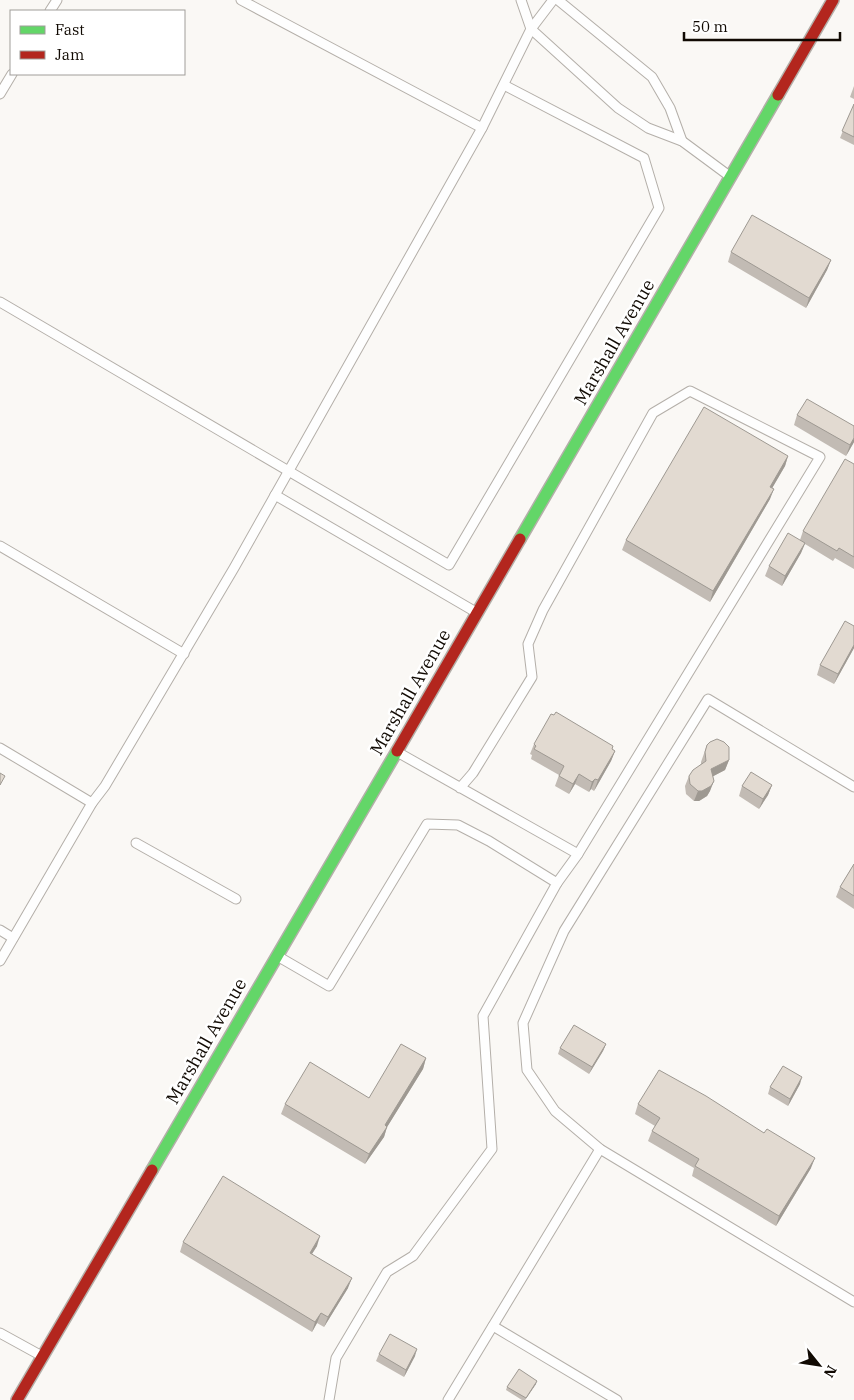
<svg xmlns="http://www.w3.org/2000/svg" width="854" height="1400" font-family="'IBM Plex Serif',serif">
<rect width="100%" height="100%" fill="#faf8f5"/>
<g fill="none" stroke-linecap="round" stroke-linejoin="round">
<g stroke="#b4afa9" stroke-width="11">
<g id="lane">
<polyline points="241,0 482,128"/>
<polyline points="521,0 531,29 618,108 648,128 682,141 728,175"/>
<polyline points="558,0 652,77 670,108 682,141"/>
<polyline points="50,11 57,0"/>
<polyline points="0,94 12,74"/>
<polyline points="0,302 449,565 659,208 644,158 504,85"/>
<polyline points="275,495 474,611"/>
<polyline points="0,546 184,654"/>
<polyline points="0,748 92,803"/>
<polyline points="399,753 578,854 820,457 690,391 653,413 543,610 528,644 532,677 473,773 460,788"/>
<polyline points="854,787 708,699 564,931 523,1023 527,1070 555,1111 600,1149 854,1302"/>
<polyline points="136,843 236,899"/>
<polyline points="557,883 578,854"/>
<polyline points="0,930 13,938"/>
<polyline points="279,957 329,986 427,824 458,825 489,841 557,883 483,1016 492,1149 413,1256 387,1272 336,1358 329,1400"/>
<polyline points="0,961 92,803 105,786 234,568 482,128 531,29 553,0"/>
<polyline points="493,1326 617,1400"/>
<polyline points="0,1333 40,1355"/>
<polyline points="448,1400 600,1149"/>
</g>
</g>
<g stroke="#b4afa9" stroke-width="14">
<g id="fast">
<polyline points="520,539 778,95"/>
<polyline points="152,1170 397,751"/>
</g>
</g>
<g stroke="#b4afa9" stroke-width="14">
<g id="jam">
<polyline points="778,95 833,0"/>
<polyline points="397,751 520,539"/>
<polyline points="17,1400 152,1170"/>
</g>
</g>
<use href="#lane" stroke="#fefefe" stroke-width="9"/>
<use href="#fast" stroke="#63d668" stroke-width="11"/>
<use href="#jam" stroke="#b3261e" stroke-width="11"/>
</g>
<g fill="#c2bbb4">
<polygon points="854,86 854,99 850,97"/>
<polygon points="854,104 854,145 840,138"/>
<polygon points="731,252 831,260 827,270 806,308 728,262"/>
<polygon points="797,415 854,426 854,442 846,456 794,425"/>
<polygon points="788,456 785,466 772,488 770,499 710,602 622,550 626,540"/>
<polygon points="854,464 854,569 835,558 833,561 805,544 801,553 782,586 765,576 769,566 800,540 803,531"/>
<polygon points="854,626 854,648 834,684 817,675 820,665"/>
<polygon points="534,744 612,749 615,751 611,761 594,791 591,789 589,792 575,784 569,794 555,786 559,775 531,759 532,755 530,754"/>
<polygon points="707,745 729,760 725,770 713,776 710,791 707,796 699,801 694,801 686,794 685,786 689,776 701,764 701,762"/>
<polygon points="772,785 768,795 759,809 739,796 742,786"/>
<polygon points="854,864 854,909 836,897 840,887"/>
<polygon points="606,1044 603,1051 589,1074 558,1054 560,1048"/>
<polygon points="426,1058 423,1069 387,1127 384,1137 365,1164 281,1114 285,1104 369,1098"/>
<polygon points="800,1084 788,1106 768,1094 770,1087"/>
<polygon points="638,1104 811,1168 776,1226 692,1176 694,1168 648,1141 652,1131 655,1126 635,1114"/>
<polygon points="183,1242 317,1246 312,1254 348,1288 324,1327 317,1323 312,1332 180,1252"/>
<polygon points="379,1354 415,1356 404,1377 376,1361"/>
<polygon points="536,1384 525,1400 522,1400 506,1390 507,1387"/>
</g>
<g fill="#9e9992">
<polygon points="831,260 827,270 806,308 809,298"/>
<polygon points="854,438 854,442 846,456 850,445"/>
<polygon points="788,456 785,466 767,497 770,487"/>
<polygon points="774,489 770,499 710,602 713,591"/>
<polygon points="805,543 801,553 782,586 785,576"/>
<polygon points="854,645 854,648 834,684 838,674"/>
<polygon points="615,751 611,761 594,791 598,780"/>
<polygon points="729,760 725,770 708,779 711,769"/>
<polygon points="579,774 575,784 569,794 573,784"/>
<polygon points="595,779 591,789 589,792 592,782"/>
<polygon points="714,781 710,791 707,796 699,801 694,801 698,791"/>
<polygon points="772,785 768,795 759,809 763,799"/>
<polygon points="606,1044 603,1051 589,1074 592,1067"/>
<polygon points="426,1058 423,1069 384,1132 387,1127 384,1137 365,1164 369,1154 385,1125"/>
<polygon points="802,1077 800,1084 788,1106 790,1099"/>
<polygon points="815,1158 811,1168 776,1226 779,1216"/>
<polygon points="320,1236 317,1246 306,1263 310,1253"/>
<polygon points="352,1278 348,1288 324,1327 328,1317"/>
<polygon points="321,1313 317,1323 312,1332 315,1322"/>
<polygon points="417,1349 415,1356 404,1377 406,1370"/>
<polygon points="537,1381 536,1384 525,1400 526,1398"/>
</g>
<g fill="#e2dad1" stroke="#9e9992">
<polygon points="854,104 854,137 842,131"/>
<polygon points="752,215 831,260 809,298 731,252"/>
<polygon points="807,399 854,426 854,438 850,445 797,415"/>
<polygon points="704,407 788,456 770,487 774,489 713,591 626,540"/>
<polygon points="845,459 854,464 854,557 839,548 837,551 803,531"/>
<polygon points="788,533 805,543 785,576 769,566"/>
<polygon points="845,621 854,626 854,645 838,674 820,665"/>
<polygon points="556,712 613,746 612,749 615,751 598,780 595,779 592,782 579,774 573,784 559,776 564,766 534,749 536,746 534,744 551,714 554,715"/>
<polygon points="717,739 724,742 729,747 729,760 711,769 714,781 711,786 702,791 698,791 690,784 689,776 693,770 706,761 705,752 707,745 710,742"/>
<polygon points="751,772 772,785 763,799 742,786"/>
<polygon points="0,773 5,776 0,785"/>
<polygon points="854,864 854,896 840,887"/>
<polygon points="574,1025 606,1044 592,1067 560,1048"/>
<polygon points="401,1044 426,1058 385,1125 387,1127 369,1154 285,1104 310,1062 369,1098"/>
<polygon points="783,1066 802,1077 790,1099 770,1087"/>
<polygon points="659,1070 706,1096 764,1133 767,1129 815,1158 779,1216 695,1166 699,1159 652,1131 660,1118 638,1104"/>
<polygon points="223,1176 320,1236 310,1253 352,1278 328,1317 321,1313 315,1322 183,1242"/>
<polygon points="390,1334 417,1349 406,1370 379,1354"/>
<polygon points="519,1369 537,1381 526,1398 507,1387"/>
</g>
<g text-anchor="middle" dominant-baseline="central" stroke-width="5" stroke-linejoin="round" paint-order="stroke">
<g font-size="18" fill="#110a03" stroke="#fff">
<text transform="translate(614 342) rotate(-60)">Marshall Avenue</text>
<text transform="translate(410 692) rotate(-60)">Marshall Avenue</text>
<text transform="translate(206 1041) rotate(-60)">Marshall Avenue</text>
</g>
</g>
<rect x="10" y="10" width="175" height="65" fill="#ffffff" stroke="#a09d9a"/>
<rect x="20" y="26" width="25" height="8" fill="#63d668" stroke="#a09d9a"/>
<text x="55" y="35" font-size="15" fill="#110a03">Fast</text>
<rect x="20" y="51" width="25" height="8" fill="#b3261e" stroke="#a09d9a"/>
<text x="55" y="60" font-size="15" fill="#110a03">Jam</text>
<g transform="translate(819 1365) rotate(120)" stroke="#ffffff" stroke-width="4" paint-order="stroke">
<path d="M0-4L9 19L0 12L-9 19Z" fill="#110a03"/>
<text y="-8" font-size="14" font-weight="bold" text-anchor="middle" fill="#110a03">N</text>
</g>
<path d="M684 32v8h156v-8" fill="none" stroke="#110a03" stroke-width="2.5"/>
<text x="692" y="32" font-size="15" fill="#110a03" stroke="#ffffff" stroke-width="4" paint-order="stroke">50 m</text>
</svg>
